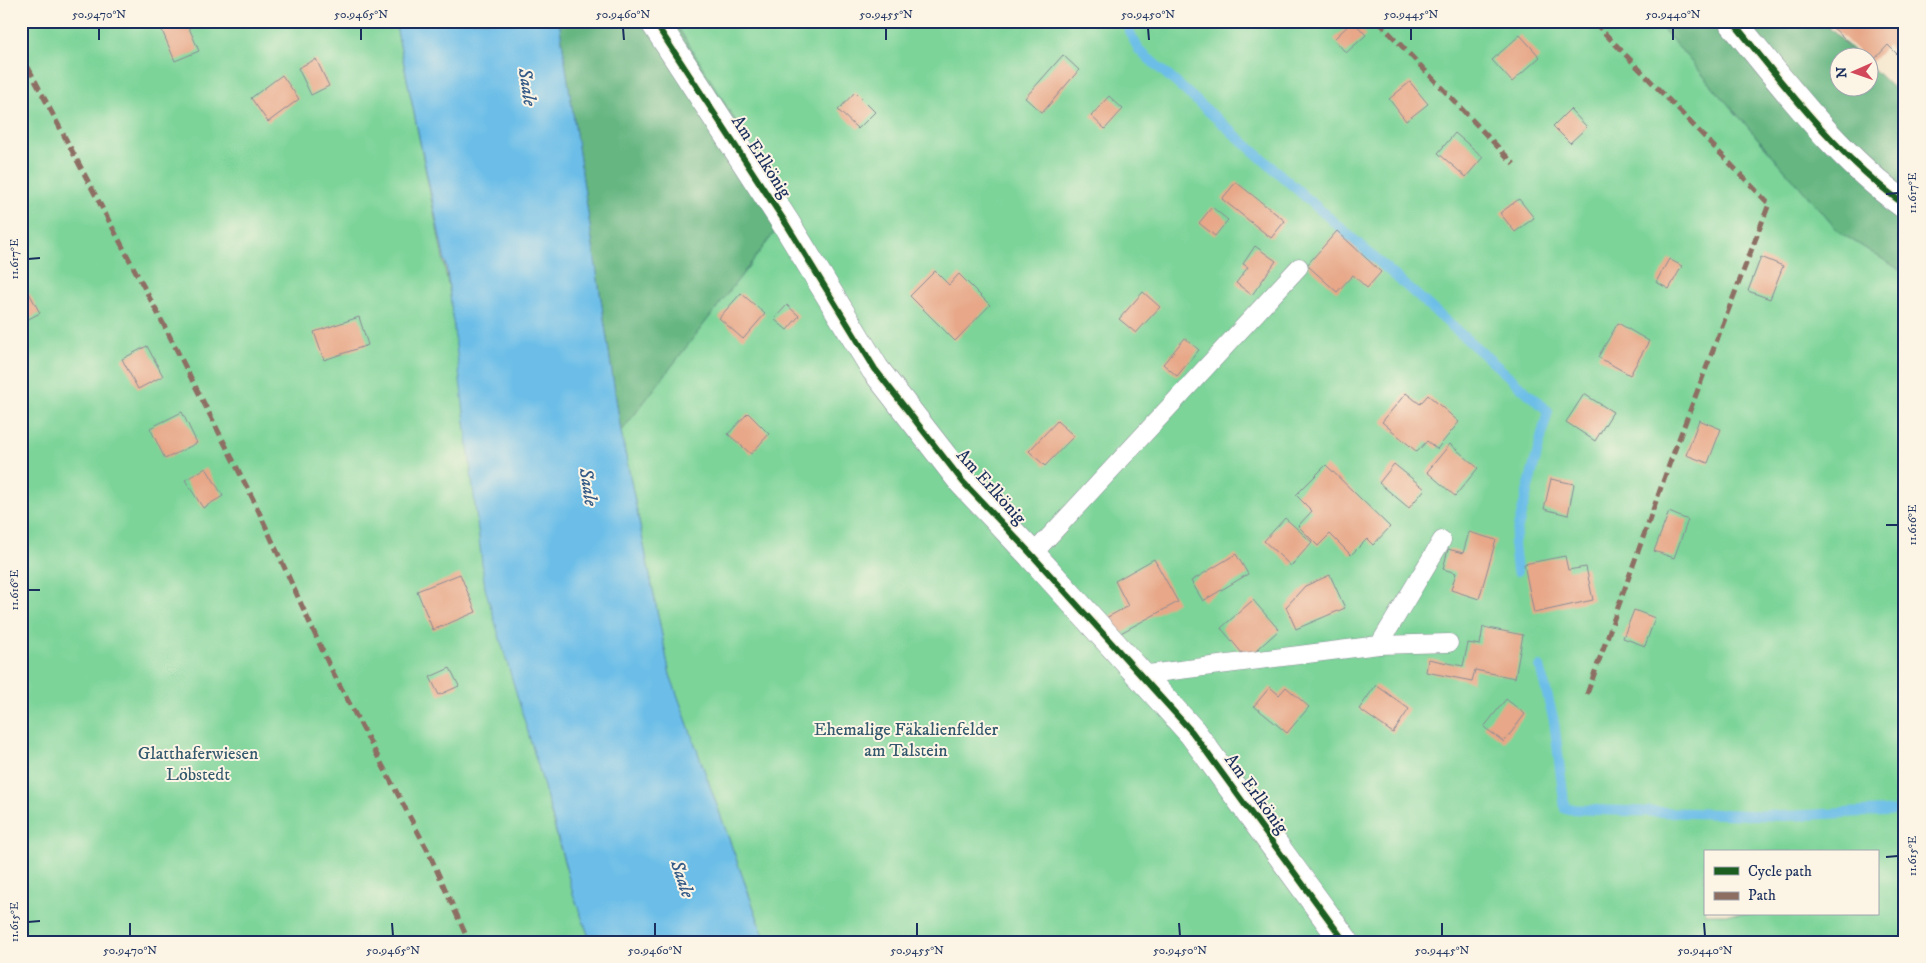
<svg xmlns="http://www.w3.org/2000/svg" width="1926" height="963" font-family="'IM FELL DW Pica',serif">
<rect width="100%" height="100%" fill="#fcf5e5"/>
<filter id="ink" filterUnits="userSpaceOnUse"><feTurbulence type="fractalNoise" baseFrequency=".02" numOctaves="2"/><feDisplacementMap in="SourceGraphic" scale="10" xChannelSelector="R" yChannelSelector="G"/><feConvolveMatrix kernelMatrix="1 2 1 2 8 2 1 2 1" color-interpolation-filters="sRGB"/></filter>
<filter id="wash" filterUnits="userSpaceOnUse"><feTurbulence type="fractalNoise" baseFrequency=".0096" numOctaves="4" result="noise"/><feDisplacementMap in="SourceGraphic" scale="20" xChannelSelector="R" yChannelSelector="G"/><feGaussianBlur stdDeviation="1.12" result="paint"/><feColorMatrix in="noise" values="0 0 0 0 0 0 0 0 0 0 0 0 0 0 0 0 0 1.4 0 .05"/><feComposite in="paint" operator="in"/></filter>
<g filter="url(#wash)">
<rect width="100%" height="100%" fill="#f4e4c9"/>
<g fill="#7cd499" stroke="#4c827c" fill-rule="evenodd">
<path d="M21,21H395C431,193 464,365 496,537C522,673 541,812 591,942H21Z"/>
<path d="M674,21H1656L1839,232L1905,273V942H766L670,675L621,432L791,211ZM1705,852H1877V914H1705Z"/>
</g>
<g fill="#65b681" stroke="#407270">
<polygon points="559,21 674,21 791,211 621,432"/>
<polygon points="1656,21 1822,21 1860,57 1838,58 1838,88 1868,88 1869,65 1905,99 1905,273 1839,232"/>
</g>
<polygon fill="#6cbee8" stroke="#4476a3" points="395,21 559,21 621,432 670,675 766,942 591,942 573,894 541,776 485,588 447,271"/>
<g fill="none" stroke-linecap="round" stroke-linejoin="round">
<g stroke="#6cbee8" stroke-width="10">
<polyline points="1129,21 1129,31 1139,50 1548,411 1514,543 1517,571"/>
<polyline points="1540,667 1554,721 1565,809 1785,816 1905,810"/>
</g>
</g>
<g id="blocks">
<g fill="#e7a788">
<polygon points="177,21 186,21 199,51 175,61 161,28"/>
<polygon points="1353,21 1366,35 1346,53 1334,39"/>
<polygon points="1826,21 1905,21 1905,45 1897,54 1888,45 1871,63 1868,58 1865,58"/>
<polygon points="1520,35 1540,57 1512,82 1492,60"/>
<polygon points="1063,55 1079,70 1042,113 1025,98"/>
<polygon points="316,59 329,86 311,95 298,68"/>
<polygon points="282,75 299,99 268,122 251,98"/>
<polygon points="1410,82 1428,104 1406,121 1389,99"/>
<polygon points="855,92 875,112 858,129 838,110"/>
<polygon points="1109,96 1123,109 1105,129 1091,116"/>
<polygon points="1570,109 1587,127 1570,143 1553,126"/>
<polygon points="1455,133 1483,157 1466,177 1438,153"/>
<polygon points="1236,182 1285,221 1271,238 1222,199"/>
<polygon points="1519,199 1534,218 1515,232 1500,213"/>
<polygon points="1212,207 1228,220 1215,236 1199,223"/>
<polygon points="1337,231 1381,272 1367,288 1353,275 1337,292 1307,265"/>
<polygon points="1255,246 1276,261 1252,295 1236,283 1248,267 1243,264"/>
<polygon points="1761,257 1783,266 1770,299 1748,291"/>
<polygon points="1669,259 1682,266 1669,289 1656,282"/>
<polygon points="935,271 949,285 959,274 990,305 955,341 910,296"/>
<polygon points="1143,292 1160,307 1136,333 1119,319"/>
<polygon points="29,293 40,313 21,323 21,297"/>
<polygon points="741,293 765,314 743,339 719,318"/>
<polygon points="787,305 799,316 787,330 774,319"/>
<polygon points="359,317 368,345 324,360 314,332"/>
<polygon points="1618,323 1649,341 1630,375 1598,357"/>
<polygon points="1185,338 1199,350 1177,376 1163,364"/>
<polygon points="147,346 163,376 138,389 122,359"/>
<polygon points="1406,393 1420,404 1428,395 1459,422 1437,449 1427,441 1417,452 1382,422"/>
<polygon points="1584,394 1613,412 1595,441 1566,422"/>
<polygon points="182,412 197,443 165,459 150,428"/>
<polygon points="748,413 769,434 751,454 728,434"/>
<polygon points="1699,420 1721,429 1708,463 1686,455"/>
<polygon points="1057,421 1074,436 1045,466 1029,451"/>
<polygon points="1450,444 1478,468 1455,496 1427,472"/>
<polygon points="1394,464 1425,489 1409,508 1379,483"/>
<polygon points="1326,465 1390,527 1373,545 1367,539 1351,555 1330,534 1318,546 1298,526 1312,511 1296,495"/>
<polygon points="206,468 223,496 203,508 185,480"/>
<polygon points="1551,479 1574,484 1568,515 1544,509"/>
<polygon points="1669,512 1688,520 1674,558 1654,551"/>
<polygon points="1285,518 1312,542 1291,566 1264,541"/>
<polygon points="1469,532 1496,540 1479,599 1451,590 1456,573 1443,569 1448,549 1463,553"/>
<polygon points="1236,554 1248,574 1203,601 1191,581"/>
<polygon points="1565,556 1568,570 1586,567 1593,600 1534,613 1524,564"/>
<polygon points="1154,559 1178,602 1115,636 1106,618 1128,606 1115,581"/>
<polygon points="460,574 476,612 433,630 417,591"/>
<polygon points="1330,575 1345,608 1296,629 1286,607 1305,586"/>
<polygon points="1253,600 1279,630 1247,659 1221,628"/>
<polygon points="1634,610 1655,618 1645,646 1623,638"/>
<polygon points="1483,627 1523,635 1515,678 1475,670 1472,681 1426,672 1428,659 1463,666 1468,643 1480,645"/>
<polygon points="450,668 459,686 439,695 430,677"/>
<polygon points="1376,685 1409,709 1393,733 1359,709"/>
<polygon points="1270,687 1279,695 1286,687 1309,707 1287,733 1254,706"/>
<polygon points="1506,699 1525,714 1504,742 1484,727"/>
</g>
</g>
</g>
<g filter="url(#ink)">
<use href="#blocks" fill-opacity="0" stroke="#888a94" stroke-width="1"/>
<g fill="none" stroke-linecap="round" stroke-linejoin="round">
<g stroke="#888a94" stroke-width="19">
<g id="lane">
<polyline points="1032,555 1299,267"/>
<polyline points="1379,645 1449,643"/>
<polyline points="1140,675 1379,645 1442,540"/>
</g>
</g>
<g stroke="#888a94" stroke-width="29">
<g id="street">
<polyline points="654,21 787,225 875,369 963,482 1032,555 1192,732 1345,942"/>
<path d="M1732,21C1785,86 1836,155 1905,205"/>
</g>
</g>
<use href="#lane" stroke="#fff" stroke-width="18"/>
<use href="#street" stroke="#fff" stroke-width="28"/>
<g stroke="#8d6e63" stroke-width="5" stroke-dasharray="10 5" stroke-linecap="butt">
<polyline points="1378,21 1514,164"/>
<polyline points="21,54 166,329 254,501 329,665 428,851 469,942"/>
<polyline points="1587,694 1669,465 1769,204 1593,21"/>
</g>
<g stroke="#fcf5e5" stroke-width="9">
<g id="cycleway">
<polyline points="654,21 787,225 875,369 963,482 1032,555 1192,732 1345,942"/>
<path d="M1732,21C1785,86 1836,155 1905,205"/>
</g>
</g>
<use href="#cycleway" stroke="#1b5e20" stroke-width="6"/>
</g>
</g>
<path fill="none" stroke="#1b2f5e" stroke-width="2" d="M99,28V40M361,28V40M623,28L624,40M886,28V40M1148,28L1149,40M1411,28V40M1673,28V40M1886,194L1898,193M28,259L40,258M1886,525H1898M28,590H40M1886,857L1898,856M28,922L40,921M130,923V936M392,923L393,936M655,923V936M917,923V936M1179,923L1180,936M1442,923V936M1704,923L1705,936"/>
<g text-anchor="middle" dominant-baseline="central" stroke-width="4" stroke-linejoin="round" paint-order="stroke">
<g font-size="18" fill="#1b2f5e" stroke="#fcf5e5">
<text transform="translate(761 157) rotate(57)">Am Erlkönig</text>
<text transform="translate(991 487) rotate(48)">Am Erlkönig</text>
<text transform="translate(1256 794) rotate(54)">Am Erlkönig</text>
</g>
<g font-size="18" fill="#33586d" stroke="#fcf5e5">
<text x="906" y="730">Ehemalige Fäkalienfelder<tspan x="906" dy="21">am Talstein</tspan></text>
<text x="198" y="754">Glatthaferwiesen<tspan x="198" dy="21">Löbstedt</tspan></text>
</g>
<g font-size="19" font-style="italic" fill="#335a87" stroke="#fcf5e5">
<text transform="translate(527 87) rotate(81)">Saale</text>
<text transform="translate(588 487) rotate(81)">Saale</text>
<text transform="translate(682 879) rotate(71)">Saale</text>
</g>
</g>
<rect width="1926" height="963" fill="none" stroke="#fcf5e5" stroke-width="55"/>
<rect x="1704" y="850" width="175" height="65" fill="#fcf5e5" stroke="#a2a6af"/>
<rect x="1714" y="867" width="25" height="8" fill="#1b5e20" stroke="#a2a6af"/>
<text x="1748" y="876" font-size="15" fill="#1b2f5e">Cycle path</text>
<rect x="1714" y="892" width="25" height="8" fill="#8d6e63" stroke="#a2a6af"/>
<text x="1748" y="900" font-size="15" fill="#1b2f5e">Path</text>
<g transform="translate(1854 72) rotate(268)"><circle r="24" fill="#fcf5e5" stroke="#a2a6af"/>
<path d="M0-4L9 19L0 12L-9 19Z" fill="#d1495b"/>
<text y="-8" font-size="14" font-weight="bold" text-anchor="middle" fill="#1b2f5e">N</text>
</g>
<rect x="28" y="28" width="1870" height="908" fill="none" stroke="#1b2f5e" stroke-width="2"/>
<g font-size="12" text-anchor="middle" fill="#1b2f5e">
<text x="99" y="18">50.9470°N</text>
<text x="361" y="18">50.9465°N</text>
<text x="623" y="18">50.9460°N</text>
<text x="886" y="18">50.9455°N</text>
<text x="1148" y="18">50.9450°N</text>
<text x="1411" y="18">50.9445°N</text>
<text x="1673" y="18">50.9440°N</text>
<text transform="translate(1912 193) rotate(-90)" y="4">11.617°E</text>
<text transform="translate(14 259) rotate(-90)" y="4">11.617°E</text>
<text transform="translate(1912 525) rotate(-90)" y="4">11.616°E</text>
<text transform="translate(14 590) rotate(-90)" y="4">11.616°E</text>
<text transform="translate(1912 856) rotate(-90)" y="4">11.615°E</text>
<text transform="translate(14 922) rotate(-90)" y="4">11.615°E</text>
<text x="130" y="954">50.9470°N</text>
<text x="393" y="954">50.9465°N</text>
<text x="655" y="954">50.9460°N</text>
<text x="917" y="954">50.9455°N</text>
<text x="1180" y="954">50.9450°N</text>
<text x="1442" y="954">50.9445°N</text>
<text x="1705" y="954">50.9440°N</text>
</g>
</svg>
